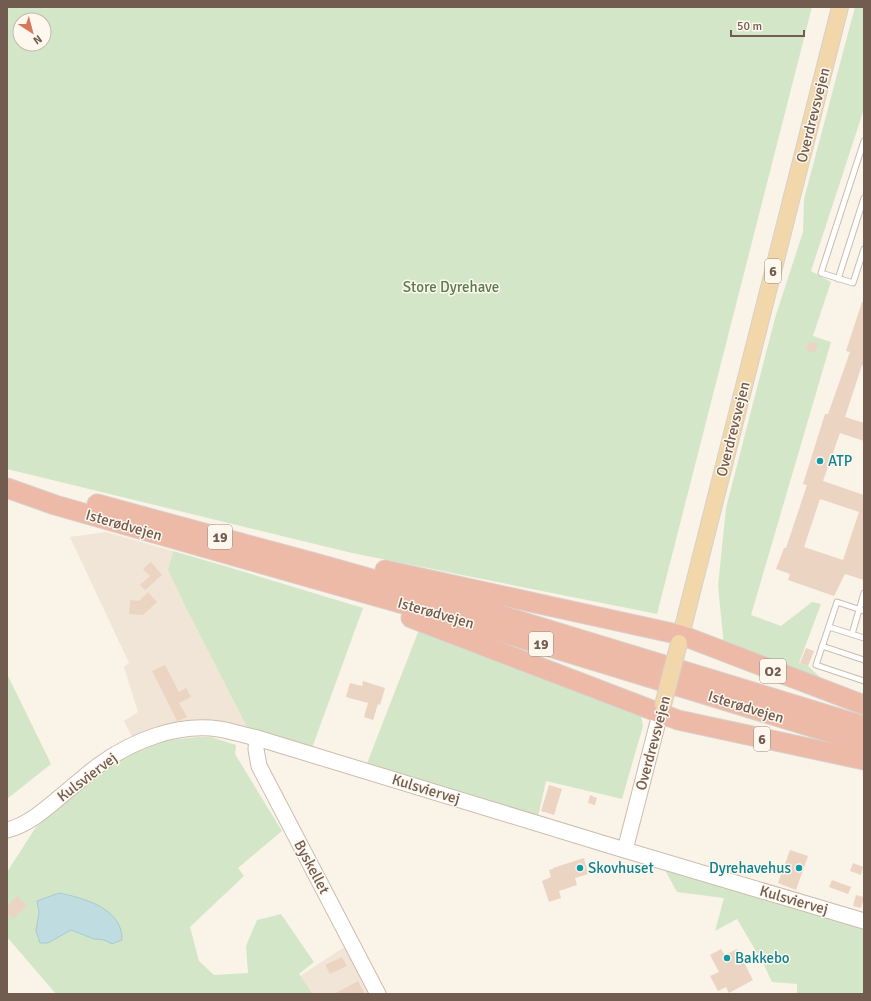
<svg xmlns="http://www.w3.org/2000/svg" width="871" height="1001" font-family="Signika,sans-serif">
<rect width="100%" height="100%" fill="#faf3e8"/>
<g fill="#f1e5d8">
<polygon points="106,532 173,551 168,570 185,606 248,729 133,739 124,721 138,712 124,667 129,663 70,537"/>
<polygon points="346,946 369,994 313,994 300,976"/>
</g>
<g fill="#d4e6c8" fill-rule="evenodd">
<path d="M7,7H812L657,614L352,553L7,469ZM20,20H44V44H20Z"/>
<polygon points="855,7 864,7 864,109 811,271 831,282 813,336 831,342 751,615 781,626 812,602 821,604 799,663 808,666 822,679 724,646 718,586 726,508 775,318 803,232 804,199"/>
<polygon points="173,551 228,567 363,608 312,748 248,729 185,606 168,570"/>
<polygon points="420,627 641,716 643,726 622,799 546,781 538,817 366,766"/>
<polygon points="7,674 51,764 7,799"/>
<polygon points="198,737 211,737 236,745 235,754 282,831 238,868 244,876 190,927 199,961 214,975 248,973 246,946 257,920 281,914 314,962 299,974 313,994 56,994 7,937 7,872 36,827 106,769 141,748 172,740"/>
<polygon points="665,870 864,928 864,994 797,994 797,984 772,982 763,963 737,919 715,931 724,898 677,892"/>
</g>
<path fill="#bfdce1" stroke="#a6cbd2" d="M59,893C83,898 123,908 122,940L112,944L104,940L94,939L71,930L48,943H40L36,931L39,912L37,901Z"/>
<g fill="#ecd4c3" fill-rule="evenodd">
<path d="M862,302H864V366L862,365L845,417L864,423V441L840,433L823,481L864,495V580L845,574L834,596L788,580L790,574L776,569L784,548H786L807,485L803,484L825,414H828L850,352L846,351ZM820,499L859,512L843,560L804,547Z"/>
<polygon points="809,341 818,344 815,353 806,350"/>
<polygon points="151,562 162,575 145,590 140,585 150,576 143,569"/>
<polygon points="148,592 157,602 143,615 129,614 130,600 139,601"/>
<polygon points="806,648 814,651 808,666 800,663"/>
<polygon points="165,665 179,692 186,688 191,697 179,703 187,717 178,721 177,721 152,671"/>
<polygon points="363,681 385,688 380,705 378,704 373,720 364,717 368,703 346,697 350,683 362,686"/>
<polygon points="549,785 562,789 554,815 541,811"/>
<polygon points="590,795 597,798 595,805 588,803"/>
<polygon points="790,850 808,856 796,890 778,883"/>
<polygon points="584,858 588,874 575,878 577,885 559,891 561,898 549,902 542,881 551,877 549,870 553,869 553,868"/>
<polygon points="853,863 863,867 861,875 850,871"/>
<polygon points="832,880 851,887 848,894 829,887"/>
<polygon points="856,895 864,897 861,908 853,906"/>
<polygon points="17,896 27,906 13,919 7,913 7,906"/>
<polygon points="721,949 725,955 737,949 753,980 729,993 726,987 718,991 710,976 719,972 710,955"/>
<polygon points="342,957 347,966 330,974 325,965"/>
<polygon points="358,981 365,994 334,994"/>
</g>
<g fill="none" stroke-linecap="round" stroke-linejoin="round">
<g stroke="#cbbcaf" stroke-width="7">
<g id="lane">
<polyline points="864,141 821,273 853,283 864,249"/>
<polyline points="838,279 864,198"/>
<polyline points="864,611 837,602 816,665 864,681"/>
<polyline points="829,627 864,638"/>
<polyline points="852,634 864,593"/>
<polyline points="822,646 864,660"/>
</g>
</g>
<g stroke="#cdbcad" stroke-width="17">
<g id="secondary">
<polyline points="257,738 256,749 259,766 378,994"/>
<path d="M7,830C29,825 48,807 66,792C77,783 87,774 99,765C132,741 177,723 219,729C231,731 244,735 257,738L618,848L864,921"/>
<polyline points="625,850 660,714"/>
</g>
</g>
<g stroke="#d7d1ce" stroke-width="18">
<polyline id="primary" points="679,643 840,7"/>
</g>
<g stroke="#d7d1ce" stroke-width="21">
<g id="highway">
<polyline points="7,488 55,505 491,629 864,743"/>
<polyline points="97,504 311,562 497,614 864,726"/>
<polyline points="385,570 681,635 864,705"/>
<polyline points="411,618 678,720 864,760"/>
</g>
</g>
<use href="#lane" stroke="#fff" stroke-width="5"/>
<use href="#secondary" stroke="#fff" stroke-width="15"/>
<use href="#primary" stroke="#f1d7a9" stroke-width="16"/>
<use href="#highway" stroke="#edbaa7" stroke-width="19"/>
<g stroke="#d7d1ce" stroke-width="18" stroke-linecap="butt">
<polyline id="primary-bridge" points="663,705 679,643"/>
</g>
<use href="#primary-bridge" stroke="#f1d7a9" stroke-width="16"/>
</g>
<g fill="#0f9aa8" stroke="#fdf7ee" stroke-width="1.5">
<circle cx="820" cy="461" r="4"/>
<circle cx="580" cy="868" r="4"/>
<circle cx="799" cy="868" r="4"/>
<circle cx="727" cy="958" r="4"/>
</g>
<g text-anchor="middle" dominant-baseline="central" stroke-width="3" stroke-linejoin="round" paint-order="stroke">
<g fill="#fdf7ee" stroke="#9b8a7f" stroke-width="1">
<rect x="765" y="259" width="16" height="24" rx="3"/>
<rect x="208" y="525" width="24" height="24" rx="3"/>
<rect x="529" y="632" width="24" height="24" rx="3"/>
<rect x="760" y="659" width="26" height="24" rx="3"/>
<rect x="754" y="727" width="16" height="24" rx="3"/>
</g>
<g font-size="14" font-weight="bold" fill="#715c4f">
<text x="773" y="271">6</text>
<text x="220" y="537">19</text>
<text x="541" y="644">19</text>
<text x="773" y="671">O2</text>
<text x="762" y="739">6</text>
</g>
<g font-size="15" fill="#715c4f" stroke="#fdf7ee">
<text transform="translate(813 115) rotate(-76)">Overdrevsvejen</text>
<text transform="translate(733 429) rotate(-76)">Overdrevsvejen</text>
<text transform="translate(124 525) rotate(16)">Isterødvejen</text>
<text transform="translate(436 613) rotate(16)">Isterødvejen</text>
<text transform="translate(746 707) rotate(17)">Isterødvejen</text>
<text transform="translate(653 743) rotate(-75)">Overdrevsvejen</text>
<text transform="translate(87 777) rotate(-37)">Kulsviervej</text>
<text transform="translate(426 789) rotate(17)">Kulsviervej</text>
<text transform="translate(312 867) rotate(62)">Byskellet</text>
<text transform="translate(794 900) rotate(16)">Kulsviervej</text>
</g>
<g font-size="15" fill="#597b4c" stroke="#fdf7ee">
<text x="451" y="287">Store Dyrehave</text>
</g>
<g font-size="15" fill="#0d838f" stroke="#fdf7ee" text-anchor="start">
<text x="828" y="461">ATP</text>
<text x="588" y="868">Skovhuset</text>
<text x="791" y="868" text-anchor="end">Dyrehavehus</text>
<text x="735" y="958">Bakkebo</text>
</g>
</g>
<rect width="871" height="1001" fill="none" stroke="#715c4f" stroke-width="16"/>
<g transform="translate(32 32) rotate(144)"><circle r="19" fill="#fdf7ee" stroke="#c5b9ae"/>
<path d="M0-3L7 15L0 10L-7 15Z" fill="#d5785c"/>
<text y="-6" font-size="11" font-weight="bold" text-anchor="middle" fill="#715c4f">N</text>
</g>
<path d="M731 30v6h73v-6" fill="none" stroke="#715c4f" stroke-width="2"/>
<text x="737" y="30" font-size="12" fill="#715c4f" stroke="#fdf7ee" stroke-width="3" paint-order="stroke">50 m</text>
</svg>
